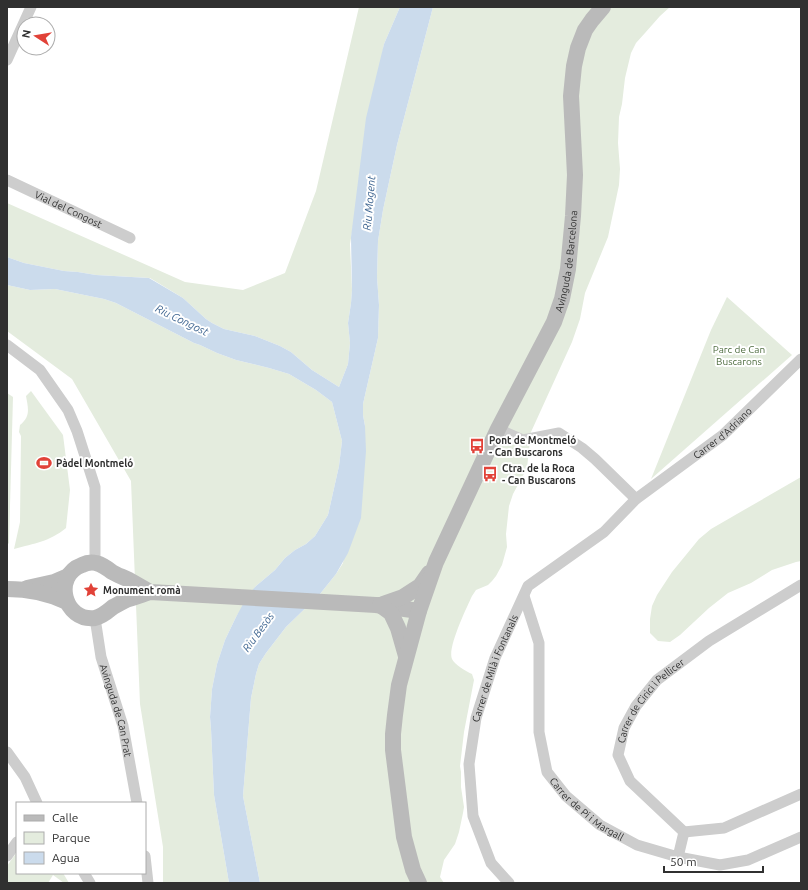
<svg xmlns="http://www.w3.org/2000/svg" width="808" height="890" font-family="Ubuntu,sans-serif">
<rect width="100%" height="100%" fill="#fff"/>
<g fill="#e4ecde">
<polygon points="359,7 400,7 384,44 350,244 352,290 351,303 348,323 350,343 348,364 339,387 312,370 291,352 280,346 255,336 224,329 212,323 206,319 183,298 150,278 96,275 78,272 64,271 24,263 7,257 7,203 185,282 243,290 285,273 316,191"/>
<path d="M433,7H670L660,16L645,33L636,43L631,53L625,78L622,104L619,117L618,143L620,169L619,185L608,237L585,293L580,319L572,342L531,432L527,468L513,494L509,506L506,534L507,547L502,565L496,576L492,581L488,585L476,590L472,596C467,607 447,648 452,659C454,664 467,672 472,674L474,680L464,732L460,766L461,772V787L464,807L463,813L459,832L455,844L444,860L440,877L444,883H260L243,796L251,698L256,674L259,664L266,653L286,627L320,594L336,574L343,563L365,426L363,415V404L378,338L379,305L377,277L378,241L383,210L397,145Z"/>
<polygon points="7,285 30,290 55,289 104,299 116,303 194,343 200,345 217,353 236,360 269,368 289,374 316,390 332,402 342,441 339,466 328,515 315,536 306,544 295,550 285,558 275,570 256,586 236,617 225,640 217,664 212,689 210,717 211,729 214,795 229,883 163,883 163,847 140,704 131,481 72,379 7,331"/>
<polygon points="727,297 792,355 651,479 711,330"/>
<path d="M31,391L63,435L70,490L66,528C49,542 35,543 14,549L20,522L21,436L19,432L20,425C31,416 28,408 26,396Z"/>
<polygon points="7,393 13,397 9,543 7,545"/>
<polygon points="801,477 801,561 796,562 772,570 751,583 728,593 709,608 680,635 670,642 658,641 650,633 650,619 652,606 657,595 672,572 699,539 711,529"/>
<polygon points="17,852 17,873 63,873 69,883 64,883 53,875 48,883 7,883 7,866"/>
</g>
<polygon fill="#cbdbec" points="400,7 433,7 397,145 383,210 378,241 377,277 379,305 378,338 363,404 363,415 365,426 366,451 361,518 348,553 336,574 320,594 286,627 266,653 259,664 256,674 251,698 243,796 260,883 229,883 214,795 211,729 210,717 212,689 217,664 225,640 236,617 248,595 256,586 275,570 285,558 295,550 306,544 315,536 328,515 339,466 342,441 332,402 316,390 289,374 269,368 236,360 217,353 200,345 194,343 116,303 104,299 55,289 30,290 7,285 7,257 24,263 64,271 78,272 96,275 149,278 183,298 206,319 212,323 224,329 255,336 280,346 291,352 312,370 339,387 348,364 350,343 348,323 351,303 352,290 351,237 366,118 384,44"/>
<g fill="none" stroke-linecap="round" stroke-linejoin="round">
<g stroke="#cdcdcd" stroke-width="11">
<polyline points="7,60 31,7"/>
<path id="s1" d="M7,180L130,238"/>
<polyline points="7,345 40,370 68,410 77,431 95,487 95,563"/>
<polyline points="498,429 523,440 559,433 582,448 595,459 636,499"/>
<path id="s2" d="M524,596L539,643V732L547,772L566,796L600,825L637,845L678,857L720,865L748,860L801,837"/>
<path id="s3" d="M95,618L101,657L123,726L137,803"/>
<polyline points="7,752 25,777 37,803"/>
<polyline points="684,832 724,828 801,794"/>
<polyline points="7,856 17,842"/>
<polyline points="145,856 148,883"/>
<path id="s4" d="M678,857L684,832L630,781L618,755L624,728L636,706L657,680L709,641L801,585"/>
<polyline points="84,873 90,883"/>
<path id="s5" d="M509,883L491,863L473,816L469,764L476,718L495,658L528,586L604,532L636,499L723,435L801,359"/>
</g>
<g stroke="#bababa" stroke-width="16">
<polyline points="27,588 54,582 68,576"/>
<path d="M7,589C28,589 48,593 67,602"/>
<path d="M150,592C143,588 136,584 129,580C123,577 117,575 112,572C107,568 103,565 96,563C91,562 86,563 82,565C52,576 64,622 95,618C103,616 107,612 113,607C117,605 122,602 126,600C134,597 142,595 150,592L376,605L419,611"/>
<polyline points="383,604 403,597 420,586 429,573"/>
<polyline points="380,605 391,613 398,628 406,656"/>
<path id="s6" d="M419,883L413,870L404,837L393,750V734L395,715L399,685L419,611L436,562L498,429L554,322L562,299L568,269L573,216L575,175L571,96L574,66L578,48L585,30L592,20L603,7"/>
</g>
</g>
<defs>
<g id="bus-bare" transform="scale(1.2)"><path d="M-5-6H5V4H4V6H2V4H-2V6H-4V4H-5ZM-3.5-4V0h7V-4ZM-3.5 1.2v1.5H-2V1.2ZM2 1.2v1.5H3.5V1.2Z" fill="#e14238" stroke="#fff" stroke-width="2.5" paint-order="stroke"/></g>
<g id="stadium-bare" transform="scale(1.2)"><path d="M0-5a6.5 5 0 1 0 0 10a6.5 5 0 1 0 0-10ZM-3.5-1.8h7v3.6h-7Z" fill="#e14238" stroke="#fff" stroke-width="2.5" paint-order="stroke"/></g>
<g id="sight-bare" transform="scale(1.2)"><path d="M0-6L1.8-2.2L6-1.7L2.9 1.2L3.7 5.4L0 3.3L-3.7 5.4L-2.9 1.2L-6-1.7L-1.8-2.2Z" fill="#e14238" stroke="#fff" stroke-width="2.5" paint-order="stroke"/></g>
</defs>
<g fill-rule="evenodd">
<use href="#bus-bare" x="477" y="446"/>
<use href="#stadium-bare" x="44" y="463"/>
<use href="#bus-bare" x="490" y="474"/>
<use href="#sight-bare" x="91" y="590"/>
</g>
<g text-anchor="middle" dominant-baseline="central" stroke-width="4" stroke-linejoin="round" paint-order="stroke">
<g font-size="10" fill="#303030" stroke="#fff">
<text stroke="none"><textPath href="#s1" startOffset="68">Vial del Congost</textPath></text>
<text stroke="none"><textPath href="#s6" startOffset="660">Avinguda de Barcelona</textPath></text>
<text stroke="none"><textPath href="#s5" startOffset="566">Carrer d'Adriano</textPath></text>
<text stroke="none"><textPath href="#s5" startOffset="229">Carrer de Milà i Fontanals</textPath></text>
<text stroke="none"><textPath href="#s4" startOffset="194">Carrer de Cirici i Pellicer</textPath></text>
<text stroke="none"><textPath href="#s3" startOffset="95">Avinguda de Can Prat</textPath></text>
<text stroke="none"><textPath href="#s2" startOffset="234">Carrer de Pi i Margall</textPath></text>
</g>
<g font-size="10" fill="#4d6b3e" stroke="#fff">
<text x="739" y="349">Parc de Can<tspan x="739" dy="12">Buscarons</tspan></text>
</g>
<g font-size="10" font-weight="bold" fill="#303030" stroke="#fff" text-anchor="start">
<text x="489" y="440">Pont de Montmeló<tspan x="489" dy="12">- Can Buscarons</tspan></text>
<text x="56" y="463">Pàdel Montmeló</text>
<text x="502" y="468">Ctra. de la Roca<tspan x="502" dy="12">- Can Buscarons</tspan></text>
<text x="103" y="590">Monument romà</text>
</g>
<g font-size="11" font-style="italic" fill="#3f6691" stroke="#fff">
<text transform="translate(369 203) rotate(-85)">Riu Mogent</text>
<text transform="translate(182 320) rotate(26)">Riu Congost</text>
<text transform="translate(258 632) rotate(-54)">Riu Besòs</text>
</g>
</g>
<rect width="808" height="890" fill="none" stroke="#303030" stroke-width="16"/>
<rect x="16" y="802" width="130" height="72" fill="#ffffff" stroke="#acacac"/>
<rect x="24" y="815" width="20" height="6" fill="#bababa" stroke="#acacac"/>
<text x="52" y="822" font-size="12" fill="#303030">Calle</text>
<rect x="24" y="832" width="20" height="12" fill="#e4ecde" stroke="#acacac"/>
<text x="52" y="842" font-size="12" fill="#303030">Parque</text>
<rect x="24" y="852" width="20" height="12" fill="#cbdbec" stroke="#acacac"/>
<text x="52" y="862" font-size="12" fill="#303030">Agua</text>
<g transform="translate(36 36) rotate(282)"><circle r="19" fill="#ffffff" stroke="#acacac"/>
<path d="M0-3L7 15L0 10L-7 15Z" fill="#e14238"/>
<text y="-6" font-size="11" font-weight="bold" text-anchor="middle" fill="#303030">N</text>
</g>
<path d="M664 866v6h99v-6" fill="none" stroke="#303030" stroke-width="2"/>
<text x="670" y="866" font-size="12" fill="#303030" stroke="#ffffff" stroke-width="3" paint-order="stroke">50 m</text>
</svg>
